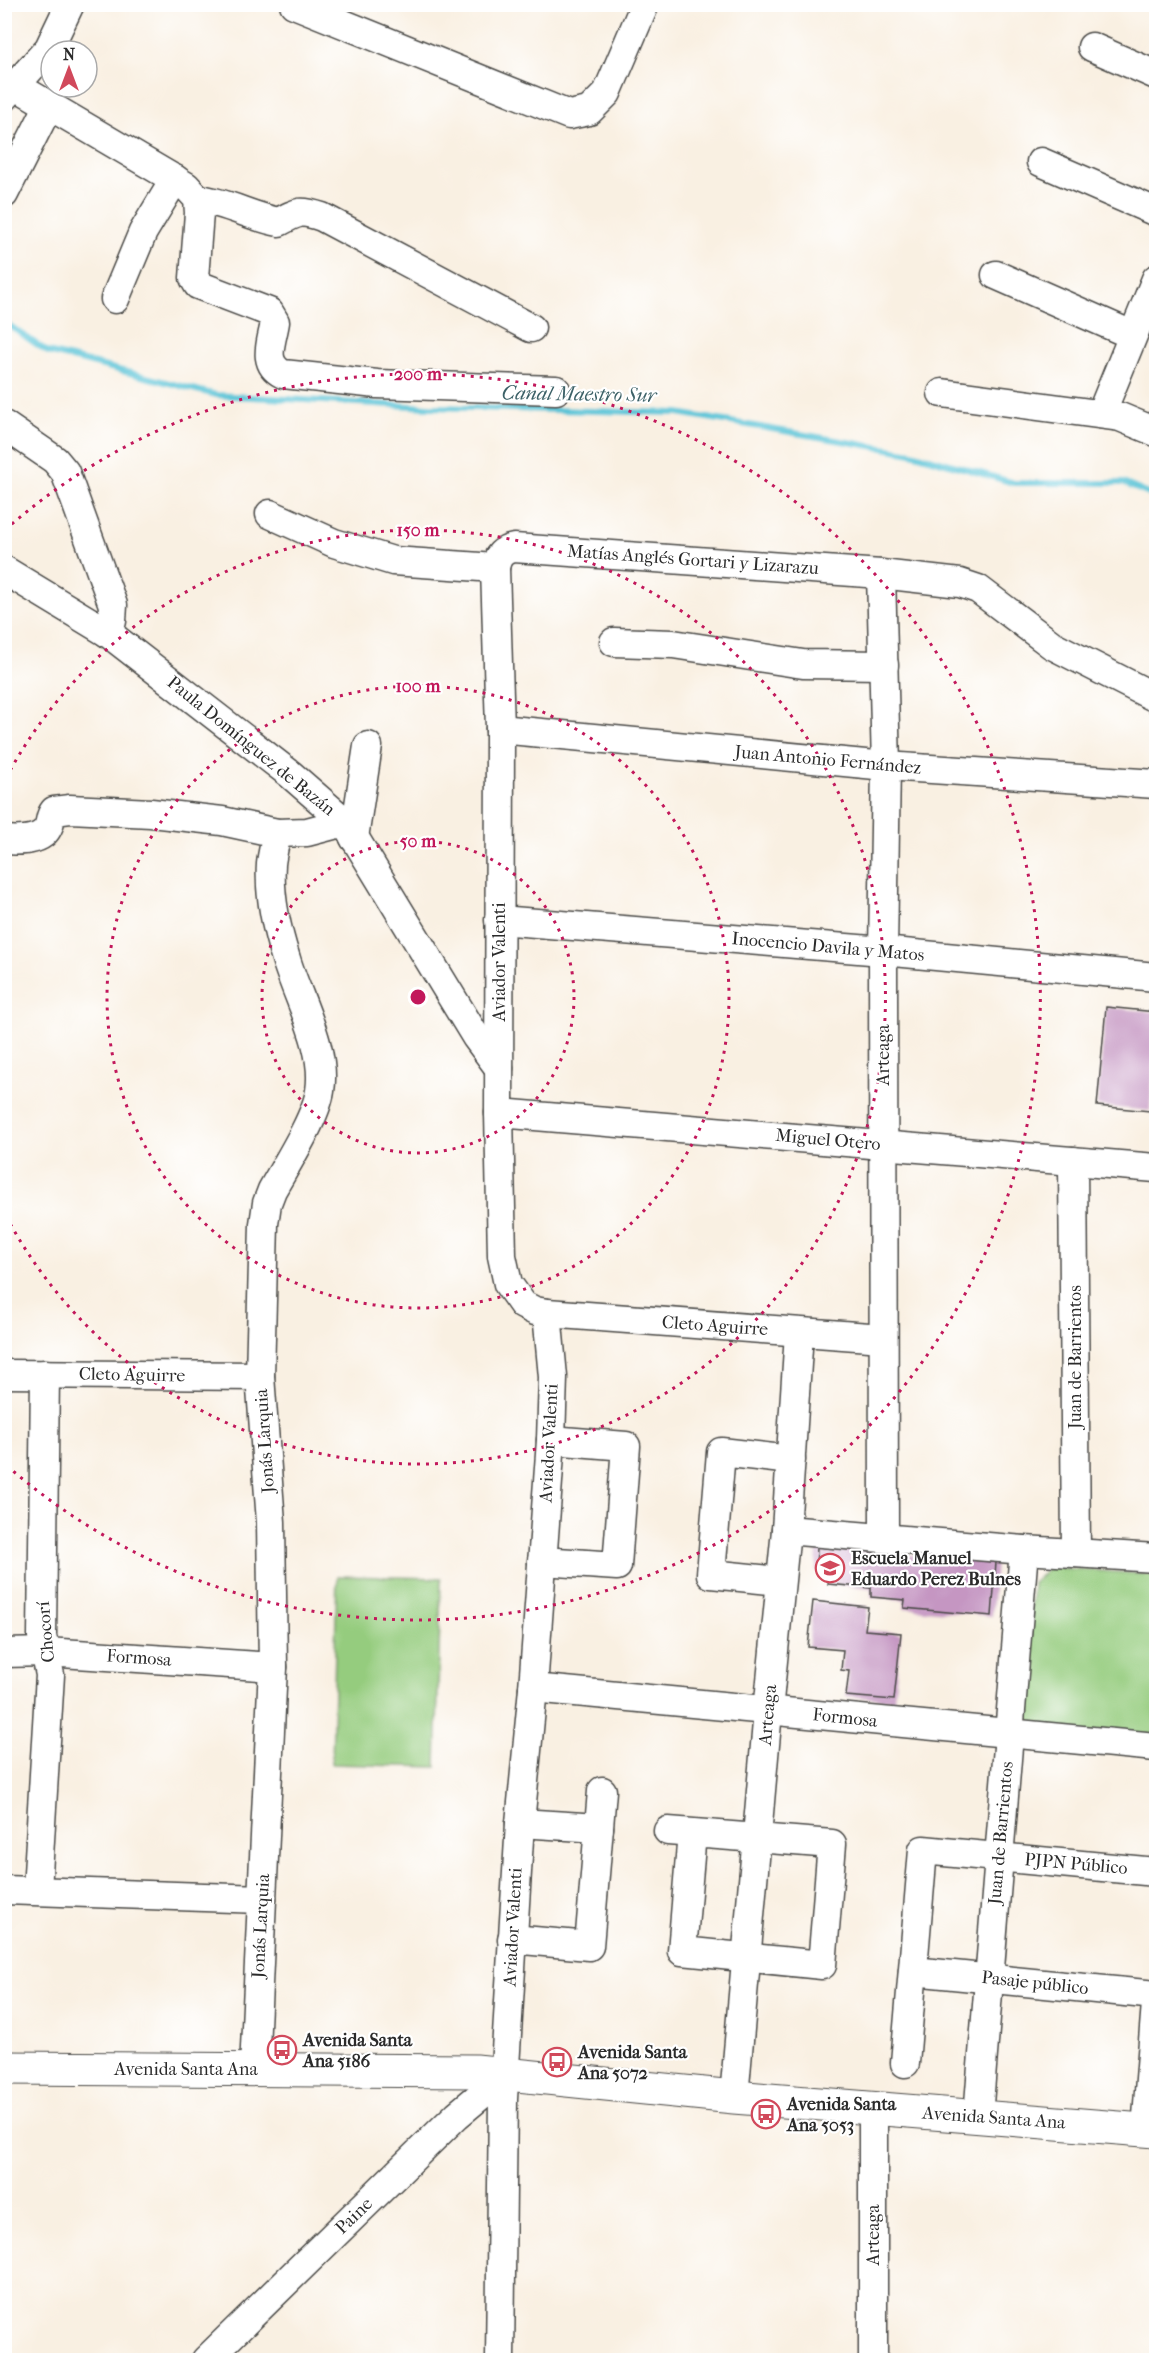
<svg xmlns="http://www.w3.org/2000/svg" width="1161" height="2365" font-family="'IM FELL French Canon',serif">
<rect width="100%" height="100%" fill="#fff"/>
<filter id="ink" filterUnits="userSpaceOnUse"><feTurbulence type="fractalNoise" baseFrequency=".0167" numOctaves="2"/><feDisplacementMap in="SourceGraphic" scale="12" xChannelSelector="R" yChannelSelector="G"/><feConvolveMatrix kernelMatrix="1 2 1 2 8 2 1 2 1" color-interpolation-filters="sRGB"/></filter>
<filter id="wash" filterUnits="userSpaceOnUse"><feTurbulence type="fractalNoise" baseFrequency=".008" numOctaves="4" result="noise"/><feDisplacementMap in="SourceGraphic" scale="24" xChannelSelector="R" yChannelSelector="G"/><feGaussianBlur stdDeviation="1.35" result="paint"/><feColorMatrix in="noise" values="0 0 0 0 0 0 0 0 0 0 0 0 0 0 0 0 0 1.4 0 .05"/><feComposite in="paint" operator="in"/></filter>
<g filter="url(#wash)">
<rect width="100%" height="100%" fill="#f9f0e2"/>
<g fill="#95cc7e" stroke="#607c54" stroke-width="1.5">
<polygon points="1049,1567 1156,1575 1156,1741 1031,1728 1021,1713 1033,1583"/>
<polygon points="337,1576 441,1578 436,1767 332,1764"/>
</g>
<g fill="none" stroke-linecap="round" stroke-linejoin="round">
<polyline stroke="#5bc4d7" stroke-width="6" points="4,322 48,352 216,395 429,407 678,413 912,453 1014,483 1123,483 1156,497"/>
</g>
<g id="blocks">
<g fill="#c596c2">
<polygon points="1106,1007 1156,1012 1156,1042 1150,1111 1097,1106"/>
<polygon points="817,1547 996,1562 992,1616 904,1608 905,1600 871,1597 871,1588 828,1584 829,1572 816,1571"/>
<polygon points="813,1601 868,1607 865,1630 901,1633 894,1700 846,1696 849,1671 841,1670 843,1650 808,1647"/>
</g>
</g>
</g>
<g filter="url(#ink)">
<use href="#blocks" fill-opacity="0" stroke="#4a4946" stroke-width="1.5"/>
<g fill="none" stroke-linecap="round" stroke-linejoin="round">
<g stroke="#4a4946" stroke-width="31">
<g id="minor">
<polyline points="294,4 569,115 589,111 607,93 645,4"/>
<polyline points="1092,47 1156,75"/>
<path d="M16,86L186,186L198,199L199,213L194,278L198,285L269,312L275,322C272,342 261,363 283,374L377,384L556,390"/>
<polyline points="4,98 49,48 70,4"/>
<polyline points="1041,162 1156,212"/>
<polyline points="4,194 49,105"/>
<path d="M198,199C227,202 251,217 279,222C299,211 301,210 322,217L531,328"/>
<polyline points="996,275 1132,335"/>
<polyline points="115,299 143,232 175,179"/>
<polyline points="942,393 1120,417 1156,432"/>
<polyline points="1101,414 1156,279"/>
<polyline points="4,425 55,460 65,472 113,605 112,621 108,633"/>
<polyline points="270,514 334,543 393,561 495,568"/>
<polyline points="4,570 108,633 290,774 345,822 476,1037 499,1068"/>
<polyline points="881,574 886,766 883,951 884,1538"/>
<polyline points="614,642 673,644 803,664 884,665"/>
<polyline points="500,729 886,766 1156,784"/>
<polyline points="354,838 368,746"/>
<path d="M4,840C19,841 43,842 49,825C51,819 50,816 54,811L70,809L151,813L222,821L277,833L307,832L345,822"/>
<polyline points="499,920 883,951 1156,977"/>
<polyline points="499,1113 1156,1168"/>
<polyline points="1073,1161 1076,1553"/>
<path d="M883,1338L547,1313L535,1311L523,1305L508,1284L502,1256L499,1113L500,729L495,568C497,556 502,550 514,548L881,574L960,583L978,589L1052,645L1156,698"/>
<polyline points="4,1374 260,1376"/>
<polyline points="786,1530 1024,1550 1156,1558"/>
<polyline points="542,1561 617,1566 626,1446 551,1440"/>
<polyline points="780,1581 711,1574 721,1452 791,1460"/>
<polyline points="4,1653 46,1652 273,1667"/>
<polyline points="533,1688 1156,1747"/>
<polyline points="520,1823 599,1828"/>
<polyline points="668,1831 832,1844 822,1965 682,1951 692,1833"/>
<polyline points="4,1890 262,1899"/>
<polyline points="37,1890 50,1675 42,1636 45,1374"/>
<polyline points="512,1939 589,1946 602,1791"/>
<polyline points="913,1971 1156,1995"/>
<polyline points="905,2063 923,1850 1156,1872"/>
<path d="M254,2069L273,1667L271,1522L260,1376L264,1224L267,1203L272,1190C286,1165 316,1118 320,1091C327,1048 298,1000 286,959C277,931 269,894 271,864C272,854 275,843 277,833"/>
<polyline points="734,2097 768,1711 786,1530 799,1333"/>
<polyline points="978,2116 1024,1550"/>
<polyline points="1146,2129 1156,2003"/>
<polyline points="206,2360 457,2115 505,2075"/>
<polyline points="500,2360 503,2099 520,1823 533,1688 551,1440 553,1377 547,1313"/>
<polyline points="873,2360 873,2109"/>
</g>
</g>
<g stroke="#4a4946" stroke-width="35">
<polyline id="major" points="4,2068 476,2071 734,2097 1156,2131"/>
</g>
<use href="#minor" stroke="#fff" stroke-width="28"/>
<use href="#major" stroke="#fff" stroke-width="33"/>
</g>
</g>
<g fill="none" stroke="#c2185b" stroke-width="3" stroke-dasharray="3 6">
<circle cx="418" cy="997" r="156"/>
<circle cx="418" cy="997" r="311"/>
<path d="M6 778A467 467 0 1 1 6 1216"/>
<path d="M5 530A623 623 0 1 1 5 1464"/>
</g>
<defs>
<g id="school-ring" transform="scale(1.5)"><circle r="9.5" fill="#fff" stroke="#d1495b" stroke-width="1.5"/><path d="M0-5L7-2L0 1L-7-2ZM-4 1L0 2.5L4 1V4Q0 6-4 4Z" fill="#d1495b"/></g>
<g id="bus-ring" transform="scale(1.5)"><circle r="9.5" fill="#fff" stroke="#d1495b" stroke-width="1.5"/><path d="M-5-6H5V4H4V6H2V4H-2V6H-4V4H-5ZM-3.5-4V0h7V-4ZM-3.5 1.2v1.5H-2V1.2ZM2 1.2v1.5H3.5V1.2Z" fill="#d1495b"/></g>
</defs>
<g fill-rule="evenodd">
<use href="#school-ring" x="830" y="1568"/>
<use href="#bus-ring" x="282" y="2050"/>
<use href="#bus-ring" x="557" y="2062"/>
<use href="#bus-ring" x="766" y="2114"/>
</g>
<g text-anchor="middle" dominant-baseline="central" stroke-width="4.5" stroke-linejoin="round" paint-order="stroke">
<g font-size="18" fill="#2b2b2b" stroke="#fff">
<text transform="translate(693 560) rotate(4)">Matías Anglés Gortari y Lizarazu</text>
<text transform="translate(251 746) rotate(39)">Paula Domínguez de Bazán</text>
<text transform="translate(828 760) rotate(5)">Juan Antonio Fernández</text>
<text transform="translate(828 947) rotate(5)">Inocencio Davila y Matos</text>
<text transform="translate(499 962) rotate(-90)">Aviador Valenti</text>
<text transform="translate(883 1055) rotate(-90)">Arteaga</text>
<text transform="translate(828 1140) rotate(5)">Miguel Otero</text>
<text transform="translate(715 1326) rotate(4)">Cleto Aguirre</text>
<text transform="translate(1075 1357) rotate(-90)">Juan de Barrientos</text>
<text transform="translate(132 1375) rotate(1)">Cleto Aguirre</text>
<text transform="translate(265 1441) rotate(-94)">Jonás Larquia</text>
<text transform="translate(549 1443) rotate(-87)">Aviador Valenti</text>
<text transform="translate(46 1632) rotate(-95)">Chocorí</text>
<text transform="translate(139 1658) rotate(4)">Formosa</text>
<text transform="translate(768 1715) rotate(-85)">Arteaga</text>
<text transform="translate(845 1718) rotate(6)">Formosa</text>
<text transform="translate(1001 1833) rotate(-85)">Juan de Barrientos</text>
<text transform="translate(1076 1864) rotate(5)">PJPN Público</text>
<text transform="translate(261 1926) rotate(-87)">Jonás Larquia</text>
<text transform="translate(513 1927) rotate(-87)">Aviador Valenti</text>
<text transform="translate(1035 1983) rotate(6)">Pasaje público</text>
<text x="186" y="2069">Avenida Santa Ana</text>
<text transform="translate(994 2118) rotate(4)">Avenida Santa Ana</text>
<text transform="translate(354 2216) rotate(-44)">Paine</text>
<text transform="translate(873 2235) rotate(-90)">Arteaga</text>
</g>
<g font-size="18" font-weight="bold" fill="#2b2b2b" stroke="#fff" text-anchor="start">
<text x="851" y="1558">Escuela Manuel<tspan x="851" dy="21">Eduardo Perez Bulnes</tspan></text>
<text x="303" y="2040">Avenida Santa<tspan x="303" dy="21">Ana 5186</tspan></text>
<text x="578" y="2052">Avenida Santa<tspan x="578" dy="21">Ana 5072</tspan></text>
<text x="787" y="2104">Avenida Santa<tspan x="787" dy="21">Ana 5053</tspan></text>
</g>
<g font-size="20" font-style="italic" fill="#3c6167" stroke="#fff">
<text transform="translate(579 394) rotate(1)">Canal Maestro Sur</text>
</g>
</g>
<circle cx="418" cy="997" r="9" fill="#c2185b" stroke="#fff" stroke-width="3"/>
<g font-size="18" text-anchor="middle" font-weight="bold" fill="#c2185b" stroke="#fff" stroke-width="4.5" stroke-linejoin="round" paint-order="stroke">
<text x="418" y="380">200 m</text>
<text x="418" y="536">150 m</text>
<text x="418" y="692">100 m</text>
<text x="418" y="847">50 m</text>
</g>
<rect width="1161" height="2365" fill="none" stroke="#fff" stroke-width="24"/>
<g transform="translate(69 69)"><circle r="28" fill="#ffffff" stroke="#aaaaaa" stroke-width="1.5"/>
<path d="M0-4.5L10 22L0 15L-10 22Z" fill="#d1495b"/>
<text y="-9" font-size="16" font-weight="bold" text-anchor="middle" fill="#2b2b2b">N</text>
</g>
</svg>
